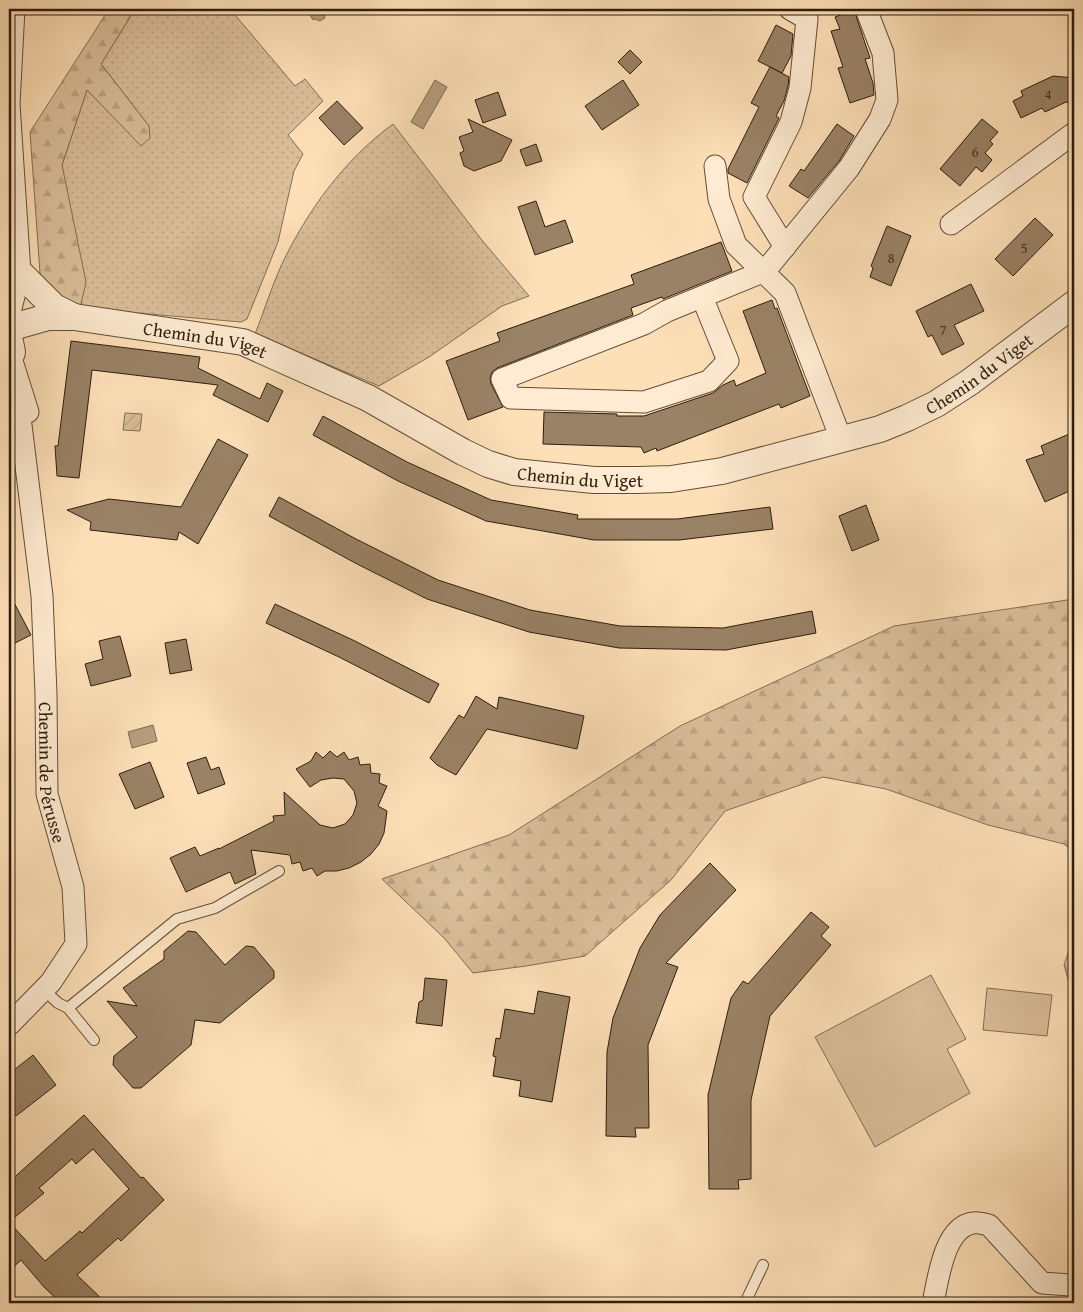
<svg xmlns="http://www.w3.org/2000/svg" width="1083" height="1312" font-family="'Gentium Book Plus',serif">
<defs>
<pattern id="grass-dots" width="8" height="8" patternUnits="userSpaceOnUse" patternTransform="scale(1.25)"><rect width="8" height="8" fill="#dbbf9b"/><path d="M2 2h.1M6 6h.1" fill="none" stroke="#bca484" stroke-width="1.8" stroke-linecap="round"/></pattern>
<pattern id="forest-firs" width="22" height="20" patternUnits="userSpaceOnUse" patternTransform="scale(1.25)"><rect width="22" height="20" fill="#dbbf9b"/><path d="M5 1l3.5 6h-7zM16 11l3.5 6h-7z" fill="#bca484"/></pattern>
<pattern id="garden-furrows" width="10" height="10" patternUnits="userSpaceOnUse" patternTransform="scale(1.25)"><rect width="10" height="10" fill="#dbbf9b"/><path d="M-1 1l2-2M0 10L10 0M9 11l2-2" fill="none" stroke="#bca484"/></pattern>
</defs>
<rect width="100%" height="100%" fill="#fee0b8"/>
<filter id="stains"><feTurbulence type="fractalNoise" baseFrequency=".004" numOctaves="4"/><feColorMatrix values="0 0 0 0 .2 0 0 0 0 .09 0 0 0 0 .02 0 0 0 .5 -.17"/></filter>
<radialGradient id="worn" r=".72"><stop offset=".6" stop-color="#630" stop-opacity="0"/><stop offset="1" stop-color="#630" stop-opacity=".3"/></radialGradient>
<g fill="url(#grass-dots)" stroke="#846e54">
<polygon points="135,9 230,9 295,86 305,79 323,101 288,135 303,154 294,171 278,242 247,319 241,322 80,308 62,165 87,90 141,145 149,126 101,64"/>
<path d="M393,124L481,239L529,296L502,306L429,357L379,386L255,334C264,312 271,288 281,266C307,211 344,160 393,124Z"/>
</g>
<g fill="url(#forest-firs)" stroke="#846e54">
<polygon points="109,9 135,9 101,64 149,126 150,138 141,146 87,90 62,165 86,282 80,308 41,287 30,132"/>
<polygon points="1074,599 1074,852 1064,844 988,825 886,789 823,777 725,811 671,880 585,956 526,966 473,973 444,938 382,879 509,835 680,726 894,626"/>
<polygon points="1074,935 1074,1000 1064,965"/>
</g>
<polygon fill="url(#garden-furrows)" stroke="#846e54" points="125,413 142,414 140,431 123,430"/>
<g fill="#dbbf9b" stroke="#846e54">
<polygon points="931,975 966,1039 947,1049 970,1093 875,1147 815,1037"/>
<polygon points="987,988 1052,995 1047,1036 983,1030"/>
</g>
<g fill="#b79e7e" stroke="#806a51">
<polygon points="306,9 325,9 326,11 324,12 325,18 320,21 315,19 313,20"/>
<polygon points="435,80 447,87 423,129 411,122"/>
<polygon points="153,725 157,741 132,748 128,732"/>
</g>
<g fill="#9a8266" stroke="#2e1d0d" fill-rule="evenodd">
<polygon points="854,10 870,58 865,59 873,83 874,95 850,103 838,68 843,67 831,31 840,29 835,17"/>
<polygon points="776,25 793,34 791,56 782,73 758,61"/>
<polygon points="630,50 642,62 630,74 618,62"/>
<polygon points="770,67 789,77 788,86 784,101 776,116 779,118 747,183 728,173 728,169 759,107 751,103"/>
<polygon points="1053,76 1074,78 1074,103 1066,102 1045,112 1042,108 1021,118 1013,101 1023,96 1021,91"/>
<polygon points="623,80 639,105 602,130 585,106"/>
<polygon points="498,92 506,115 483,123 475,100"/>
<polygon points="337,101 363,128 344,145 319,118"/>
<polygon points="468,119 512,140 501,161 474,171 464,166 460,153 464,151 459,137 473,132"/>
<polygon points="982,119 998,132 990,141 993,144 985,153 992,160 982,172 976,167 960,186 940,169"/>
<polygon points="837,124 854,136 839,161 808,198 789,186 801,169 804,171"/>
<polygon points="536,144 542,161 526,166 520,150"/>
<polygon points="536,201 545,227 565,220 573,242 535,255 518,207"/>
<polygon points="1035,218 1053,235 1013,276 995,259"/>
<polygon points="887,226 911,236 891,286 870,277 873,268 871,266"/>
<polygon points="721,242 732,271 663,299 662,297 631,308 633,315 497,368 492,372 490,378 491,384 503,407 468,420 446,361 500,341 497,333 634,284 631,275"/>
<polygon points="971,284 984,311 954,325 964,344 942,355 932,335 928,337 916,311"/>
<polygon points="772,300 775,309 777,308 810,396 781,408 779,404 657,451 656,448 644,453 641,447 543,444 544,412 617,414 617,416 644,416 713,393 723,385 734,380 736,386 766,373 743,311"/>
<polygon points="71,341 200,357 198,368 260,399 267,383 283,391 268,422 213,395 218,385 92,370 79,478 57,476 55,446 58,446"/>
<polygon points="323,416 407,462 491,500 578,515 577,519 677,519 770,507 773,529 679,540 594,540 486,521 398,481 313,435"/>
<polygon points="1074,432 1074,489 1045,502 1026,460 1044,454 1041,446"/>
<polygon points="218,439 248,455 198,544 179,532 177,540 90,530 91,522 67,510 109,499 181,507"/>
<polygon points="279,497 356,539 438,580 530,610 620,626 723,628 812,611 816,633 726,650 619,648 529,632 427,599 357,564 269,516"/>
<polygon points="866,505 879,540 852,551 839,516"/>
<polygon points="9,593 31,635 9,646"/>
<polygon points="275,604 355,641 439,684 429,703 339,657 266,623"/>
<polygon points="120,636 131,676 91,686 85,664 103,659 99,641"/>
<polygon points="186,639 192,670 170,674 165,643"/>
<polygon points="476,696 497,709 499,697 584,716 577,749 487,729 456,775 437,765 430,758 459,715 464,718"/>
<polygon points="330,751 337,757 344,752 349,760 358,757 360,765 370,764 371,773 380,774 379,783 387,786 378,806 387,811 384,833 379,844 371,854 361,862 349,868 337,871 325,871 317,876 312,868 303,871 300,862 292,864 290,855 251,850 256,874 235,884 230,872 186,892 170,858 195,847 200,856 219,848 219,849 274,821 273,816 285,815 284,792 320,825 333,828 345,824 353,815 357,803 354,791 344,779 333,778 321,780 310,787 296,769 311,761 316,752 323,758"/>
<polygon points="206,757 211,770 219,767 225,784 198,794 187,763"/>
<polygon points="150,762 164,797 135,809 119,774"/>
<polygon points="710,863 736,890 666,963 678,967 648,1045 649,1128 635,1128 636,1137 606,1136 607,1052 613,1018 640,948 660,915"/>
<polygon points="811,912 829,927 821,936 831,945 770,1016 751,1100 751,1179 738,1180 739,1189 709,1189 708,1095 731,998 743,981 748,984"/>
<polygon points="188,931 196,932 225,965 246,946 254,947 274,971 274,978 220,1023 195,1020 191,1045 141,1088 133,1088 113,1065 114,1056 137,1037 107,1001 137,1006 123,988 164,959 164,951"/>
<polygon points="425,978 447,980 442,1026 416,1023 419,1002 423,1000"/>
<polygon points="538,991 570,997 552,1102 519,1096 521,1081 493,1076 496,1057 493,1056 496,1038 500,1039 505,1009 534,1014"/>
<polygon points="33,1055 56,1085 16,1116 9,1107 9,1074"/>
<path d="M84,1115L141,1178L143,1177L164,1200L121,1241L118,1238L77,1275L106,1303H61L44,1287L21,1260L9,1271V1182ZM93,1149L129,1189L82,1233L80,1231L45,1261L9,1222L44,1193L39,1188L72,1159L76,1164Z"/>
</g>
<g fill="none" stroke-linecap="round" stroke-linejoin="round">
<g stroke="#624e38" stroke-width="12">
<g id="service">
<polyline points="44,990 58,1003 68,1008"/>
<polyline points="94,1040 68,1008 177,919 215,908 279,871"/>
<polyline points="745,1303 763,1265"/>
</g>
</g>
<g stroke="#624e38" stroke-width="23">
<g id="minor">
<polyline points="14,9 9,104 20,273"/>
<polyline points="715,166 719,199 736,245 785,293 841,439"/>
<polyline points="951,224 1074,133"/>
<polyline points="785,247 754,197 791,122 800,88 807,19 790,9"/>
<polyline points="9,290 20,273 9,316"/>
<polyline points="702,297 728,361 709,381 644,402 511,398 502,379 644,324 667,311 765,271 849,168 880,119 887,100 883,53 866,9"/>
<polyline points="11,358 28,412"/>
<path id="s1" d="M9,395L20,417L42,596L46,694L47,794L73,887L76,944L51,982L9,1025"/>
<path d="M933,1303C938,1280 944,1227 973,1223C978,1222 984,1224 989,1225L1042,1283L1070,1285L1074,1284"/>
</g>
</g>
<g stroke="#624e38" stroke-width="28">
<g id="tertiary">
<polyline points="20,273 54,307 74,317"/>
<path id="s2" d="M9,328L48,317H74L243,342L368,398L463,452L488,464L514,472L594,480H638L671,479L722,471L880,429L907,418L936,404L970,382L1074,304"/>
<polyline points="9,337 12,352 9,361"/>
</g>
</g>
<use href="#service" stroke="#feebd1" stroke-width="10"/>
<use href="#minor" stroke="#feebd1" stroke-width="21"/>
<use href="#tertiary" stroke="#feebd1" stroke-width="26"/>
</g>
<g text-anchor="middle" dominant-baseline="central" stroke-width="4" stroke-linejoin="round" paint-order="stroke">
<g font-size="15" fill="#493623">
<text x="1048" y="93">4</text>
<text x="975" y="151">6</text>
<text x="1024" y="247">5</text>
<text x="891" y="257">8</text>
<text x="943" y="329">7</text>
</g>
<g font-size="18" fill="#2e1d0d" stroke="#feebd1">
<text stroke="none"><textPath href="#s2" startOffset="200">Chemin du Viget</textPath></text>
<text stroke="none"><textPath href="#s2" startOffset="1025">Chemin du Viget</textPath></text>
<text stroke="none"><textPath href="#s2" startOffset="605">Chemin du Viget</textPath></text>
<text stroke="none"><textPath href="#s1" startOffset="382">Chemin de Pérusse</textPath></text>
</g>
</g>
<rect width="1083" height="1312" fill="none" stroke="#fee0b8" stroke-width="30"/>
<rect x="10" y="10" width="1063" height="1292" fill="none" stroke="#2e1d0d" stroke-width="2.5"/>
<rect x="15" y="15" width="1053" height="1282" fill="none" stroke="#2e1d0d"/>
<rect width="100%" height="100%" filter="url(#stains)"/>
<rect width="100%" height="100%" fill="url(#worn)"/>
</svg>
